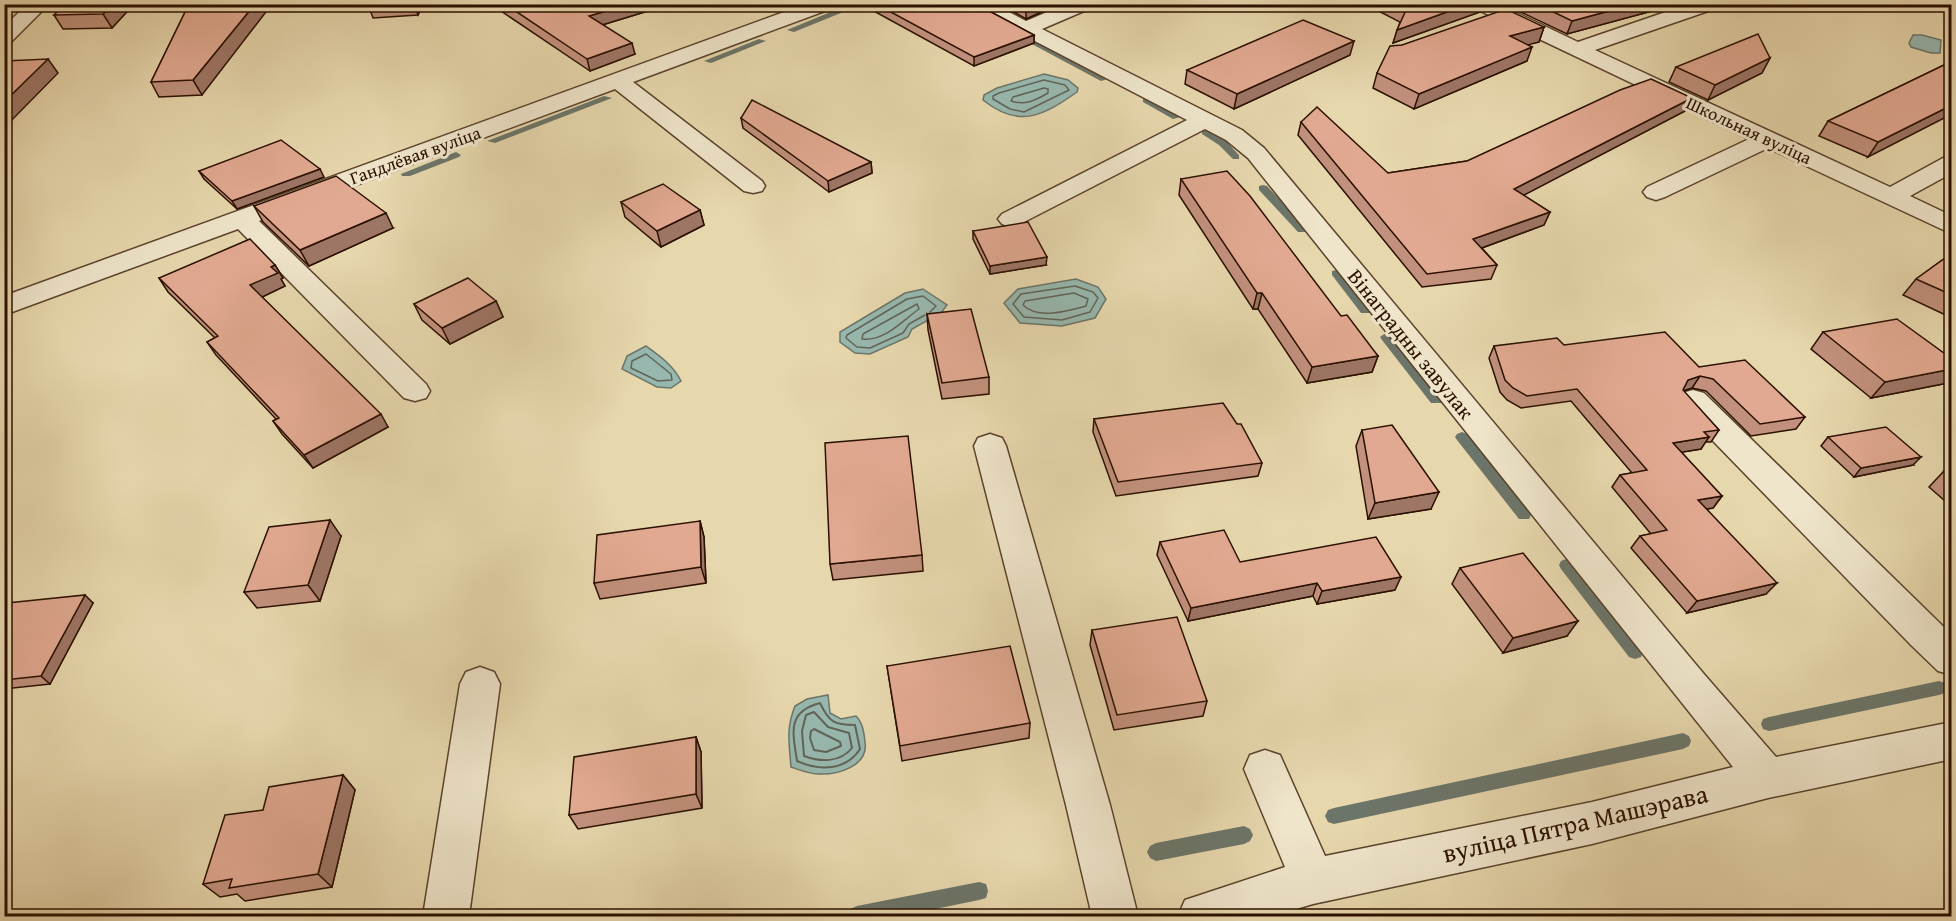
<svg xmlns="http://www.w3.org/2000/svg" width="1956" height="921" font-family="'Gentium Book Plus',serif">
<rect width="100%" height="100%" fill="#e7d7ad"/>
<filter id="stains"><feTurbulence type="fractalNoise" baseFrequency=".00333" numOctaves="4"/><feColorMatrix values="0 0 0 0 .2 0 0 0 0 .09 0 0 0 0 .02 0 0 0 .5 -.17"/></filter>
<radialGradient id="worn" r=".72"><stop offset=".6" stop-color="#630" stop-opacity="0"/><stop offset="1" stop-color="#630" stop-opacity=".3"/></radialGradient>
<g fill="#97b8af" stroke="#6c7569" stroke-width="1.5">
<polygon points="1913,35 1922,35 1941,40 1940,53 1931,53 1911,47 1909,43"/>
<path d="M1044,74L1068,80L1078,88L1077,92C1043,116 1019,129 983,100L984,95L997,88Z"/>
<polygon points="1076,279 1098,287 1106,299 1095,318 1062,326 1020,323 1004,303 1018,289"/>
<polygon points="923,289 947,305 941,313 912,329 908,337 870,354 855,353 840,342 840,332 905,293"/>
<path d="M646,346C660,356 673,365 681,381L671,388L657,387L622,369L627,356Z"/>
<path d="M828,695L830,713L841,719L856,716C863,723 864,733 865,742C869,766 838,775 818,774C809,774 800,770 791,767C789,743 786,728 795,706L807,699Z"/>
</g>
<g fill="none" stroke-linecap="round" stroke-linejoin="round">
<g stroke="#616458" stroke-width="1.5">
<polygon points="1044,80 1065,85 1069,90 1024,112 1010,109 993,99 993,96 999,93"/>
<path d="M1044,88L1048,89V93C1036,100 1025,106 1011,101L1013,97Z"/>
<polygon points="1075,286 1093,292 1098,298 1090,312 1062,320 1024,317 1013,304 1021,294"/>
<path d="M1074,293L1088,299L1086,306C1068,311 1038,320 1023,305L1025,301Z"/>
<path d="M917,304L919,309C902,321 884,342 862,339L863,334Z"/>
<polyline points="925,315 909,324 903,333 870,348 857,347 846,338 847,335 907,299 923,296 936,306 930,312"/>
<polygon points="646,354 671,374 672,380 658,381 631,368 632,361"/>
</g>
<g stroke="#616458" stroke-width="2">
<path d="M820,703C829,722 834,725 855,725L860,749C846,771 819,771 797,761C793,733 786,712 820,703Z"/>
<path d="M814,712L828,727L849,733L852,748C840,763 820,762 804,756L802,731L806,715Z"/>
<polygon points="814,729 840,742 841,746 826,752 814,750 810,738 811,731"/>
</g>
<g fill="#6c7569" fill-rule="evenodd">
<polygon points="850,4 863,4 794,32 787,30"/>
<polygon points="1031,37 1107,77 1108,79 1101,81 1028,42 1027,40"/>
<polygon points="759,39 766,41 711,63 704,61"/>
<polygon points="604,96 612,98 495,143 487,141"/>
<polygon points="1143,98 1149,98 1181,117 1173,119 1143,102"/>
<path d="M1202,130C1216,129 1230,145 1239,155V159H1233L1219,145L1202,134Z"/>
<polygon points="456,152 461,155 459,157 410,176 402,176 401,174"/>
<polygon points="1263,185 1267,186 1306,228 1306,232 1298,232 1259,190 1259,186"/>
<polygon points="1336,270 1340,271 1369,307 1371,310 1369,313 1361,313 1332,275 1332,271"/>
<polygon points="1386,333 1390,334 1441,397 1442,400 1441,403 1431,403 1382,340 1380,337"/>
<polygon points="1462,432 1467,434 1529,511 1531,515 1529,519 1519,519 1457,440 1455,437 1457,434"/>
<polygon points="1566,559 1571,561 1641,647 1643,652 1641,657 1635,659 1629,657 1561,569 1559,565 1561,561"/>
<polygon points="1939,681 1945,683 1947,688 1945,693 1939,695 1769,731 1763,729 1761,724 1763,719 1769,717"/>
<polygon points="1683,733 1689,736 1691,741 1689,746 1683,749 1334,824 1328,822 1325,816 1328,810 1334,808"/>
<polygon points="1244,826 1250,829 1253,835 1250,841 1244,844 1156,861 1150,858 1147,852 1150,846 1156,843"/>
<polygon points="979,882 986,884 988,891 986,898 979,900 901,916 847,916 850,909 857,906"/>
</g>
<g stroke="#5a422b" stroke-width="3">
<g id="minor">
<polygon points="28,4 49,4 11,42 4,44 4,26"/>
<polygon points="806,4 835,4 833,8 633,82 762,181 765,186 762,191 753,193 744,191 615,89 259,221 426,384 430,391 426,398 415,401 404,398 238,229 4,315 4,296"/>
<polygon points="969,4 994,4 1026,21 1066,4 1093,4 1091,8 1042,29 1242,130 1264,148 1703,673 1776,757 1952,722 1952,759 1768,798 1592,844 1313,904 1272,916 1178,916 1185,900 1285,867 1244,769 1250,755 1265,750 1280,755 1325,856 1592,802 1733,767 1248,158 1226,140 1205,129 1020,224 1011,227 1002,224 998,219 1002,214 1187,120 971,8"/>
<polygon points="1472,4 1498,4 1578,42 1689,4 1719,4 1717,8 1595,50 1890,187 1943,158 1952,156 1952,173 1910,196 1952,216 1952,234 1768,148 1665,197 1656,200 1647,197 1643,192 1647,187 1749,139 1474,8"/>
<polygon points="1693,390 1704,393 1952,635 1952,675 1938,671 1911,645 1682,409 1677,401 1682,393"/>
<polygon points="990,434 1002,438 1006,446 1110,805 1138,916 1092,916 1066,805 974,446 978,438"/>
<polygon points="480,667 494,672 500,684 469,916 423,916 460,684 466,672"/>
</g>
</g>
<use href="#minor" fill="#efe5ca" fill-rule="evenodd"/>
</g>
<g fill="#c2917d" stroke="#2b1000" stroke-width="1.5">
<polygon points="134,4 112,28 63,29 54,15"/>
<polygon points="189,4 202,95 159,97 151,82"/>
<polygon points="368,4 423,4 418,15 373,18"/>
<polygon points="497,4 671,4 602,25 635,54 590,71 498,9"/>
<polygon points="861,4 976,4 1034,35 1034,43 974,66"/>
<polygon points="1000,4 1059,4 1026,19"/>
<polygon points="1365,4 1483,4 1480,12 1393,43 1400,22"/>
<polygon points="1504,4 1678,4 1567,34"/>
<polygon points="1544,27 1539,42 1528,44 1527,61 1414,109 1373,88 1377,73 1402,45"/>
<polygon points="1350,55 1234,109 1185,84 1187,70"/>
<polygon points="1770,58 1762,73 1708,100 1669,82 1676,67"/>
<polygon points="1944,65 1868,157 1819,136 1828,121"/>
<polygon points="1685,111 1523,195 1550,212 1544,225 1482,248 1497,265 1491,279 1422,287 1298,135 1301,122 1388,173 1467,161"/>
<polygon points="741,118 871,162 872,173 829,192 743,128"/>
<polygon points="199,171 324,177 237,209 204,179"/>
<polygon points="1181,179 1341,316 1378,356 1372,372 1307,383 1258,309 1253,309 1179,195"/>
<polygon points="621,202 700,210 704,225 661,247 625,217"/>
<polygon points="254,206 393,228 309,266 263,222"/>
<polygon points="973,231 1046,265 990,274 973,239"/>
<polygon points="1952,253 1952,318 1903,295 1916,279"/>
<polygon points="275,265 283,278 281,279 285,286 262,297 388,427 313,468 282,434 273,421 276,419 216,355 207,342 215,338 168,292 159,278"/>
<polygon points="496,301 503,317 450,344 422,320 414,304"/>
<polygon points="927,314 989,377 989,394 942,399 928,330"/>
<polygon points="1823,332 1948,383 1871,398 1811,349"/>
<polygon points="1564,345 1699,367 1805,417 1796,429 1751,436 1706,391 1692,388 1683,391 1719,430 1711,442 1705,442 1701,449 1681,452 1722,496 1713,508 1706,509 1766,594 1687,613 1631,548 1640,536 1651,534 1612,487 1620,475 1632,473 1571,401 1521,408 1507,400 1500,392 1489,358 1494,346"/>
<polygon points="1094,419 1237,424 1262,463 1258,476 1116,496 1093,432"/>
<polygon points="1362,430 1431,509 1368,519 1356,446"/>
<polygon points="1828,437 1913,465 1854,477 1821,446"/>
<polygon points="1952,470 1952,507 1929,487 1944,471"/>
<polygon points="700,521 704,537 706,583 600,599 594,583"/>
<polygon points="341,536 320,601 257,608 244,592"/>
<polygon points="1160,542 1240,562 1395,590 1317,604 1313,596 1188,621 1157,555"/>
<polygon points="922,555 923,571 833,580 830,564"/>
<polygon points="1460,568 1567,636 1503,653 1452,584"/>
<polygon points="93,603 50,684 4,689 4,607"/>
<polygon points="1092,630 1207,701 1203,716 1114,730 1090,645"/>
<polygon points="887,666 1030,723 1029,738 902,761"/>
<polygon points="696,737 701,752 702,808 578,829 569,815"/>
<polygon points="343,775 355,790 332,887 245,901 237,894 220,897 203,884 263,810"/>
</g>
<g fill="#9e7666" stroke="#2b1000" stroke-width="1.5">
<polygon points="113,4 134,4 112,28 103,14"/>
<polygon points="255,4 272,4 202,95 193,80"/>
<polygon points="414,4 423,4 418,15"/>
<polygon points="630,4 671,4 592,28 589,16"/>
<polygon points="1040,4 1059,4 1026,19 1026,10"/>
<polygon points="1469,4 1483,4 1480,12 1393,43 1397,30"/>
<polygon points="1635,4 1678,4 1567,34 1572,21"/>
<polygon points="1544,27 1539,42 1505,51 1510,36"/>
<polygon points="1034,35 1034,43 974,66 974,57"/>
<polygon points="1354,41 1350,55 1234,109 1237,94"/>
<polygon points="632,43 635,54 590,71 587,59"/>
<polygon points="1532,47 1527,61 1414,109 1419,94"/>
<polygon points="1770,58 1762,73 1708,100 1715,85"/>
<polygon points="48,59 58,73 4,128 4,102"/>
<polygon points="1692,98 1685,111 1509,203 1514,189"/>
<polygon points="1952,105 1952,114 1868,157 1878,142"/>
<polygon points="871,162 872,173 829,192 828,181"/>
<polygon points="320,169 324,177 237,209 232,201"/>
<polygon points="700,210 704,225 661,247 657,231"/>
<polygon points="1550,212 1544,225 1468,253 1473,239"/>
<polygon points="386,213 393,228 309,266 300,250"/>
<polygon points="1047,257 1046,265 990,274 990,266"/>
<polygon points="275,265 283,278 281,279 285,286 258,299 250,285 271,267"/>
<polygon points="1257,293 1262,293 1258,309 1253,309"/>
<polygon points="496,301 503,317 450,344 442,328"/>
<polygon points="1378,356 1372,372 1307,383 1312,367"/>
<polygon points="1952,369 1952,379 1948,383 1871,398 1885,382"/>
<polygon points="1700,376 1692,388 1680,392 1688,380"/>
<polygon points="381,414 388,427 313,468 304,455"/>
<polygon points="1709,437 1701,449 1665,455 1673,443"/>
<polygon points="1921,457 1913,465 1854,477 1861,468"/>
<polygon points="1439,492 1431,509 1368,519 1375,503"/>
<polygon points="1722,496 1713,508 1689,512 1698,500"/>
<polygon points="330,520 341,536 320,601 308,585"/>
<polygon points="700,521 704,537 706,583 701,567"/>
<polygon points="1401,577 1395,590 1317,604 1322,591"/>
<polygon points="1317,583 1313,596 1188,621 1191,608"/>
<polygon points="1777,583 1766,594 1687,613 1697,601"/>
<polygon points="85,595 93,603 50,684 41,676"/>
<polygon points="1578,621 1567,636 1503,653 1513,638"/>
<polygon points="696,737 701,752 702,808 696,794"/>
<polygon points="343,775 355,790 332,887 318,874"/>
</g>
<g fill="#e1a991" stroke="#2b1000" stroke-width="1.5">
<polygon points="65,4 113,4 103,14 54,15"/>
<polygon points="189,4 255,4 193,80 151,82"/>
<polygon points="505,4 630,4 589,16 632,43 587,59"/>
<polygon points="876,4 976,4 1034,35 974,57"/>
<polygon points="1016,4 1040,4 1026,10"/>
<polygon points="1395,4 1469,4 1397,30 1406,10"/>
<polygon points="1537,4 1635,4 1572,21"/>
<polygon points="1506,9 1544,27 1510,36 1532,47 1419,94 1377,73 1390,46 1402,45"/>
<polygon points="1303,20 1354,41 1237,94 1187,70"/>
<polygon points="1758,34 1770,58 1715,85 1676,67"/>
<polygon points="48,59 4,102 4,61"/>
<polygon points="1944,65 1952,68 1952,105 1878,142 1828,121"/>
<polygon points="1651,79 1692,98 1514,189 1550,212 1473,239 1497,265 1427,274 1301,122 1317,107 1388,173 1467,161 1620,90"/>
<polygon points="752,100 871,162 828,181 741,118"/>
<polygon points="281,140 320,169 232,201 199,171"/>
<polygon points="1227,171 1250,196 1341,316 1347,315 1378,356 1312,367 1262,293 1257,293 1181,179"/>
<polygon points="336,176 386,213 300,250 254,206"/>
<polygon points="663,184 700,210 657,231 621,202"/>
<polygon points="1028,222 1047,257 990,266 973,231"/>
<polygon points="250,239 275,265 271,267 278,273 250,285 381,414 304,455 273,421 279,418 207,342 218,336 159,278"/>
<polygon points="1952,253 1952,295 1916,279"/>
<polygon points="468,278 496,301 442,328 414,304"/>
<polygon points="971,309 989,377 942,383 927,314"/>
<polygon points="1897,319 1952,359 1952,369 1885,382 1823,332"/>
<polygon points="1665,332 1699,367 1745,360 1805,417 1760,424 1713,379 1700,376 1688,380 1683,390 1719,430 1704,432 1709,437 1673,443 1722,496 1698,500 1777,583 1697,601 1640,536 1667,530 1620,475 1647,470 1577,389 1527,396 1513,388 1505,380 1494,346 1557,338 1564,345"/>
<polygon points="1223,403 1237,424 1241,424 1262,463 1118,482 1094,419"/>
<polygon points="1392,425 1439,492 1375,503 1362,430"/>
<polygon points="1886,427 1921,457 1861,468 1828,437"/>
<polygon points="908,436 922,555 830,564 825,443"/>
<polygon points="1952,470 1952,478 1944,471"/>
<polygon points="330,520 308,585 244,592 269,527"/>
<polygon points="700,521 701,567 594,583 597,535"/>
<polygon points="1224,530 1240,562 1376,537 1401,577 1322,591 1317,583 1191,608 1160,542"/>
<polygon points="1523,553 1578,621 1513,638 1460,568"/>
<polygon points="85,595 41,676 4,680 4,607 7,603"/>
<polygon points="1177,617 1207,701 1117,715 1092,630"/>
<polygon points="1010,646 1030,723 900,746 887,666"/>
<polygon points="696,737 696,794 569,815 574,757"/>
<polygon points="343,775 318,874 229,888 232,879 203,884 225,815 263,810 269,787"/>
</g>
<g text-anchor="middle" dominant-baseline="central" stroke-width="6" stroke-linejoin="round" paint-order="stroke">
<g font-size="18" fill="#2b1000" stroke="#efe5ca">
<text transform="translate(1749 130) rotate(25)">Школьная вуліца</text>
<text transform="translate(415 155) rotate(-20)">Гандлёвая вуліца</text>
</g>
<g font-size="21" fill="#2b1000" stroke="#efe5ca">
<text transform="translate(1411 344) rotate(51)">Вінаградны завулак</text>
</g>
<g font-size="26" fill="#2b1000" stroke="#efe5ca">
<text transform="translate(1575 823) rotate(-13)">вуліца Пятра Машэрава</text>
</g>
</g>
<rect width="1956" height="921" fill="none" stroke="#e7d7ad" stroke-width="24"/>
<rect x="6" y="6" width="1944" height="909" fill="none" stroke="#2b1000" stroke-width="3"/>
<rect x="12" y="12" width="1932" height="897" fill="none" stroke="#2b1000" stroke-width="1.5"/>
<rect width="100%" height="100%" filter="url(#stains)"/>
<rect width="100%" height="100%" fill="url(#worn)"/>
</svg>
